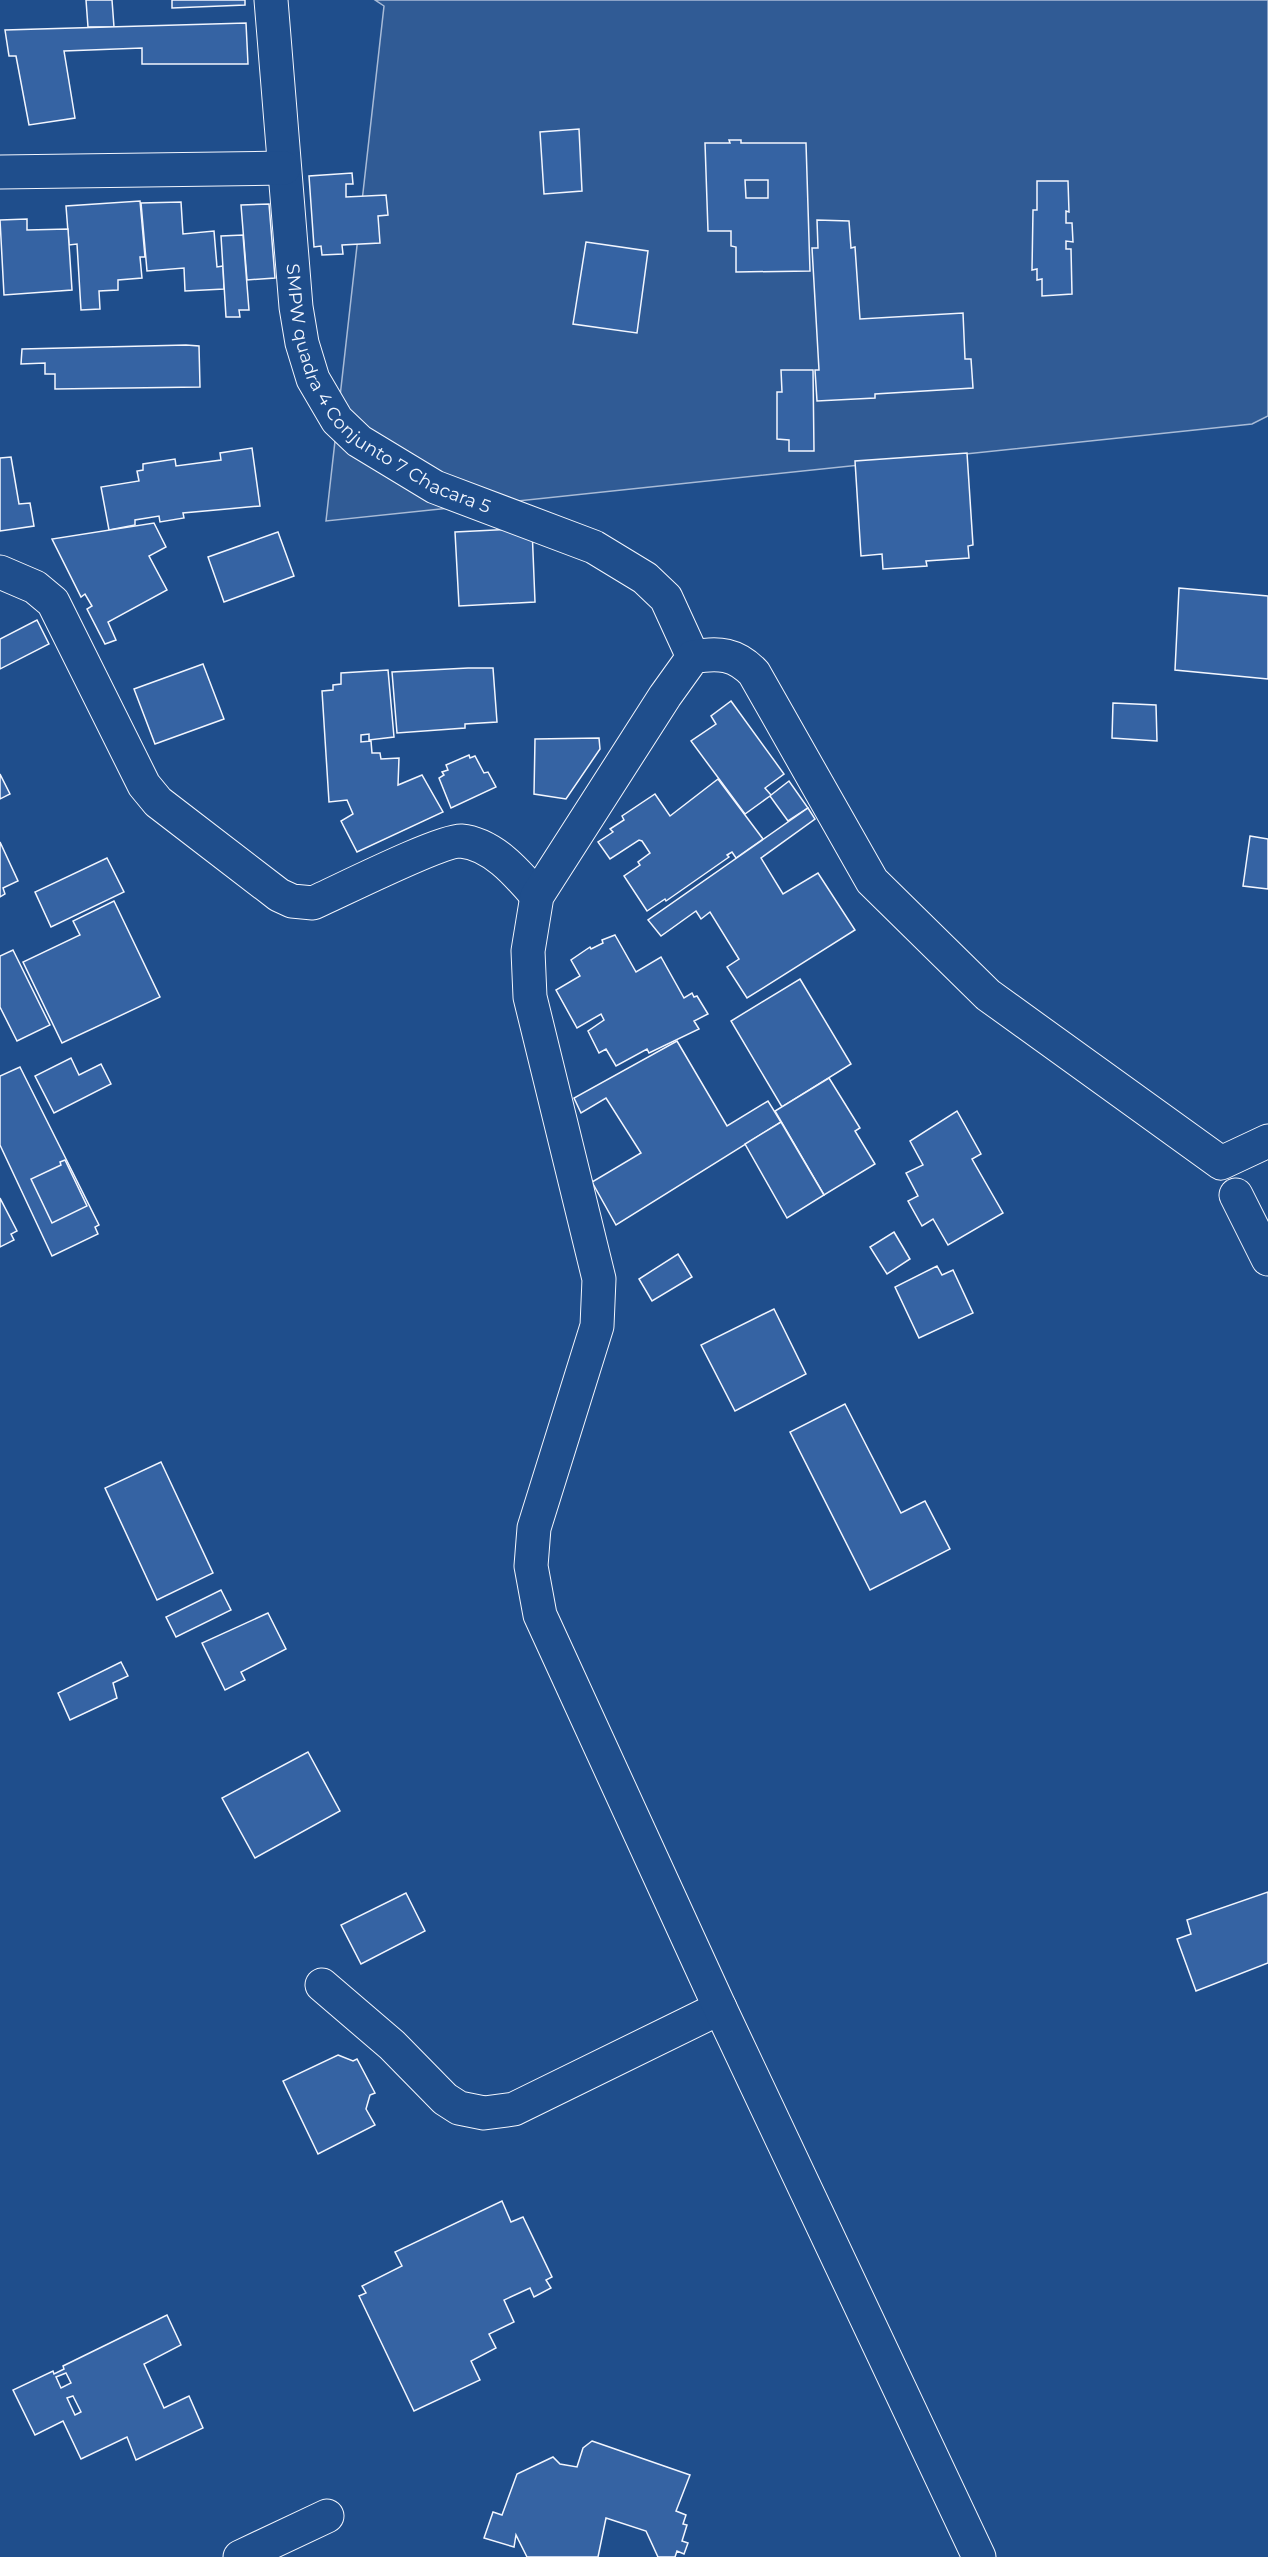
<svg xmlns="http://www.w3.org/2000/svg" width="1268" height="2557" font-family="Montserrat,sans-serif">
<rect width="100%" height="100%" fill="#1f4e8c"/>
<polygon fill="#305b95" stroke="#a8bbd7" stroke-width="1.5" points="375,0 1268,0 1268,416 1252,424 326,521 384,6"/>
<g fill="#3563a3" stroke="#f2f6ff" stroke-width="1.5" fill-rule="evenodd">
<polygon points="86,0 112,0 114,27 88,27"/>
<polygon points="172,0 245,0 245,5 172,8"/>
<polygon points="246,23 248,64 142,64 142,48 64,51 75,118 29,125 16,56 9,56 5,30"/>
<polygon points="579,129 582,191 544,194 540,132"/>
<path d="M729,140H741V143H806L810,271L736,272V247L731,246V231H708L705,143H730ZM745,180H768V198H746Z"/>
<polygon points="352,173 353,184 346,184 346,197 386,195 388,215 378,216 380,243 342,245 343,254 322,255 321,246 314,247 309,176"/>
<polygon points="1037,181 1068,181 1069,212 1066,211 1066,223 1072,223 1073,242 1066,241 1066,249 1071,249 1072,294 1042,296 1042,279 1037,280 1037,269 1032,270 1033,210 1037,210"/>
<polygon points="140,201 145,257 140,257 142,278 118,280 118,290 99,291 100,309 81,310 77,244 69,245 66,206"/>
<polygon points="181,202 183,234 214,231 217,267 223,266 224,289 185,291 184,268 147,271 141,203"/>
<polygon points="269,204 275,278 247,280 241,205"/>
<polygon points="27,219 27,230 68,229 72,290 4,295 0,220"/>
<polygon points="817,220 849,221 851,248 855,247 860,319 963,313 965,359 971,359 973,388 875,394 875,398 817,401 815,370 819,370 812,248 818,248"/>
<polygon points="243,235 249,310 239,310 240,317 226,317 221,236"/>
<polygon points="586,242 648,251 637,333 573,324"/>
<polygon points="186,345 199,346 200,387 55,389 55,374 45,374 45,363 21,364 22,349"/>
<polygon points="781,370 813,370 814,451 789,451 789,440 777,439 777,392 782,392"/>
<polygon points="252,448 260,506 183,513 184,518 160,522 159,516 135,520 135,525 109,530 101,487 139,481 137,471 143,470 143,464 175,459 176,466 221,460 220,453"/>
<polygon points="967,453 973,545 968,546 969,558 926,561 927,566 883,569 882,554 861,556 855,461"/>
<polygon points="11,457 19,504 30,503 34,526 0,531 0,458"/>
<polygon points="154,523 166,547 149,556 167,590 108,622 116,640 105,644 87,609 92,606 85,594 81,597 52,539"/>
<polygon points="532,528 535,602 459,606 455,532"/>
<polygon points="278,532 294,576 224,602 208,557"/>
<polygon points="1179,588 1268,596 1268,679 1175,670"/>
<polygon points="37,620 49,644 0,669 0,639"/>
<polygon points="203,664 224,719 155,744 134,689"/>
<polygon points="468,668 493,668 497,722 465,724 465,728 397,733 392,672"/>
<polygon points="388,670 394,737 369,740 369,734 361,735 361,742 371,741 372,753 380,753 381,759 399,758 398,785 422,775 443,812 357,852 341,821 353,814 347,800 329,802 322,691 333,690 333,685 341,684 341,673"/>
<polygon points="731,701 784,774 765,788 771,795 789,781 808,808 788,821 770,796 745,814 691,741 716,724 711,716"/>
<polygon points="1113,703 1156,705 1157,741 1112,738"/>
<polygon points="599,738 600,749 566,799 534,794 535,739"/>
<polygon points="469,755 470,758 475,756 484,773 488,772 496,787 451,808 439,778 444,775 442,772 448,770 446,765"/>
<polygon points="0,774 10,794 0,799"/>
<polygon points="718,779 763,839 736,858 732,852 727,855 729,857 666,901 665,899 647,911 624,876 640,865 638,862 650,853 642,841 639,840 610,859 598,842 613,832 610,829 624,820 622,816 655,794 670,816"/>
<polygon points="808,808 815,819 761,858 783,894 818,873 855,930 747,998 727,967 739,959 710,912 701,919 696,911 661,936 648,920"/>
<polygon points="1250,836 1268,839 1268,889 1243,886"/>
<polygon points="0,842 18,881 3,888 5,894 0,897"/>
<polygon points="107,858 124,892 51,927 35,892"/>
<polygon points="114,901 160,997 62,1043 23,962 80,935 73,921"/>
<polygon points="615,935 636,972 661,957 684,998 692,993 694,997 697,996 708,1014 694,1021 699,1029 649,1053 647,1049 616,1066 606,1049 599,1053 588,1031 604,1020 601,1014 577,1028 556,990 580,976 571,960 590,947 591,949 603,943 602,940"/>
<polygon points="13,950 50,1025 17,1041 0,1007 0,956"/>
<polygon points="800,979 851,1064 782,1107 731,1021"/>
<polygon points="677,1041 727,1126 768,1101 781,1122 616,1225 592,1182 641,1153 606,1098 581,1113 574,1098"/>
<polygon points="71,1058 79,1075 101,1064 111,1084 54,1113 35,1076"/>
<polygon points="20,1067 99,1225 95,1227 98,1234 52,1256 0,1145 0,1076"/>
<polygon points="829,1078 860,1128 855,1131 875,1164 824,1195 775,1111"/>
<polygon points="957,1111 981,1154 972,1159 1003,1213 948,1245 933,1219 922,1226 908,1201 918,1196 906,1173 923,1165 910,1141"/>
<polygon points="781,1122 824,1195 787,1218 745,1144"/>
<polygon points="65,1160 87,1206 52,1223 31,1179 61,1165 60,1162"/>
<polygon points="0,1198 17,1231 11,1234 14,1240 0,1247"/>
<polygon points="894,1232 910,1259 887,1274 870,1247"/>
<polygon points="678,1254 692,1277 652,1301 639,1279"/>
<polygon points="937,1266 942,1275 953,1270 973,1313 919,1338 895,1287"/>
<polygon points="774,1309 806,1374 735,1411 701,1345"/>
<polygon points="845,1404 901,1513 925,1501 950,1549 870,1590 790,1432"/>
<polygon points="161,1462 213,1573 157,1600 105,1488"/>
<polygon points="221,1590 231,1610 176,1637 166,1617"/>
<polygon points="268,1613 286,1649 241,1672 245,1680 225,1690 202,1643"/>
<polygon points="121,1662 128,1676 113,1683 117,1698 70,1720 58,1693"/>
<polygon points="308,1752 340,1811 255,1858 222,1798"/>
<polygon points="1268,1892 1268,1963 1196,1991 1177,1939 1191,1934 1187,1920"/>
<polygon points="406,1893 425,1931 361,1964 341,1925"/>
<polygon points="338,2055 353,2061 357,2059 375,2093 370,2095 366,2109 375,2125 318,2154 283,2081"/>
<polygon points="502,2201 511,2222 523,2217 552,2277 546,2280 551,2288 534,2297 530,2288 504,2300 514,2322 489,2334 496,2348 471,2361 480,2380 414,2411 359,2296 366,2293 362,2286 402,2266 395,2252"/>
<path d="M167,2315L181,2345L144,2364L164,2408L189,2396L203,2428L136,2460L127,2437L81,2459L63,2421L35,2435L13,2390L53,2371L54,2374L64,2369L63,2366ZM66,2373L71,2383L61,2388L56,2377ZM73,2396L81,2412L75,2415L67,2398Z"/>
<polygon points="592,2441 690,2475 676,2511 686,2515 683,2524 687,2525 682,2541 688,2543 684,2554 677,2551 675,2557 658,2557 646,2531 606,2518 598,2557 527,2557 516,2535 514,2547 484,2538 493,2512 502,2515 517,2474 553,2457 560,2464 577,2467 583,2448"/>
</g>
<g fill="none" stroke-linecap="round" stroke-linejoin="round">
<g stroke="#f2f6ff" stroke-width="35">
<g id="minor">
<path id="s1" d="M271,0L296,307L302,343L313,379L337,420L359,441L435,487L594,547L645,578L666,598L693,657"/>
<polyline points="0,172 284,168"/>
<path d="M0,572L35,587L53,602L144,785L158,802L279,895L292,901L313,903C338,892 441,840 461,841C493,844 518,874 537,896"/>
<polyline points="1236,1195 1268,1259"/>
<polyline points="322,1985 392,2045 445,2099 459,2108 484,2113 514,2109 720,2008"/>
<polyline points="240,2557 327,2516"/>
<path d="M979,2557L720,2008L540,1615L531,1566L534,1528L597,1326L599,1279L530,997L528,951L537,896L665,696L693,657C719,652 736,654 754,673L872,881L988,995L1221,1163L1268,1141"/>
</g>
</g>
<use href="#minor" stroke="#1f4e8c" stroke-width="33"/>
</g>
<g text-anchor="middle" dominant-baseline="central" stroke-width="4.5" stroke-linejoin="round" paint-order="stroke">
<g font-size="18" fill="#f2f6ff" stroke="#1f4e8c">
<text stroke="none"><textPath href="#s1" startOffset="436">SMPW quadra 4 Conjunto 7 Chacara 5</textPath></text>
</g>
</g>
</svg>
